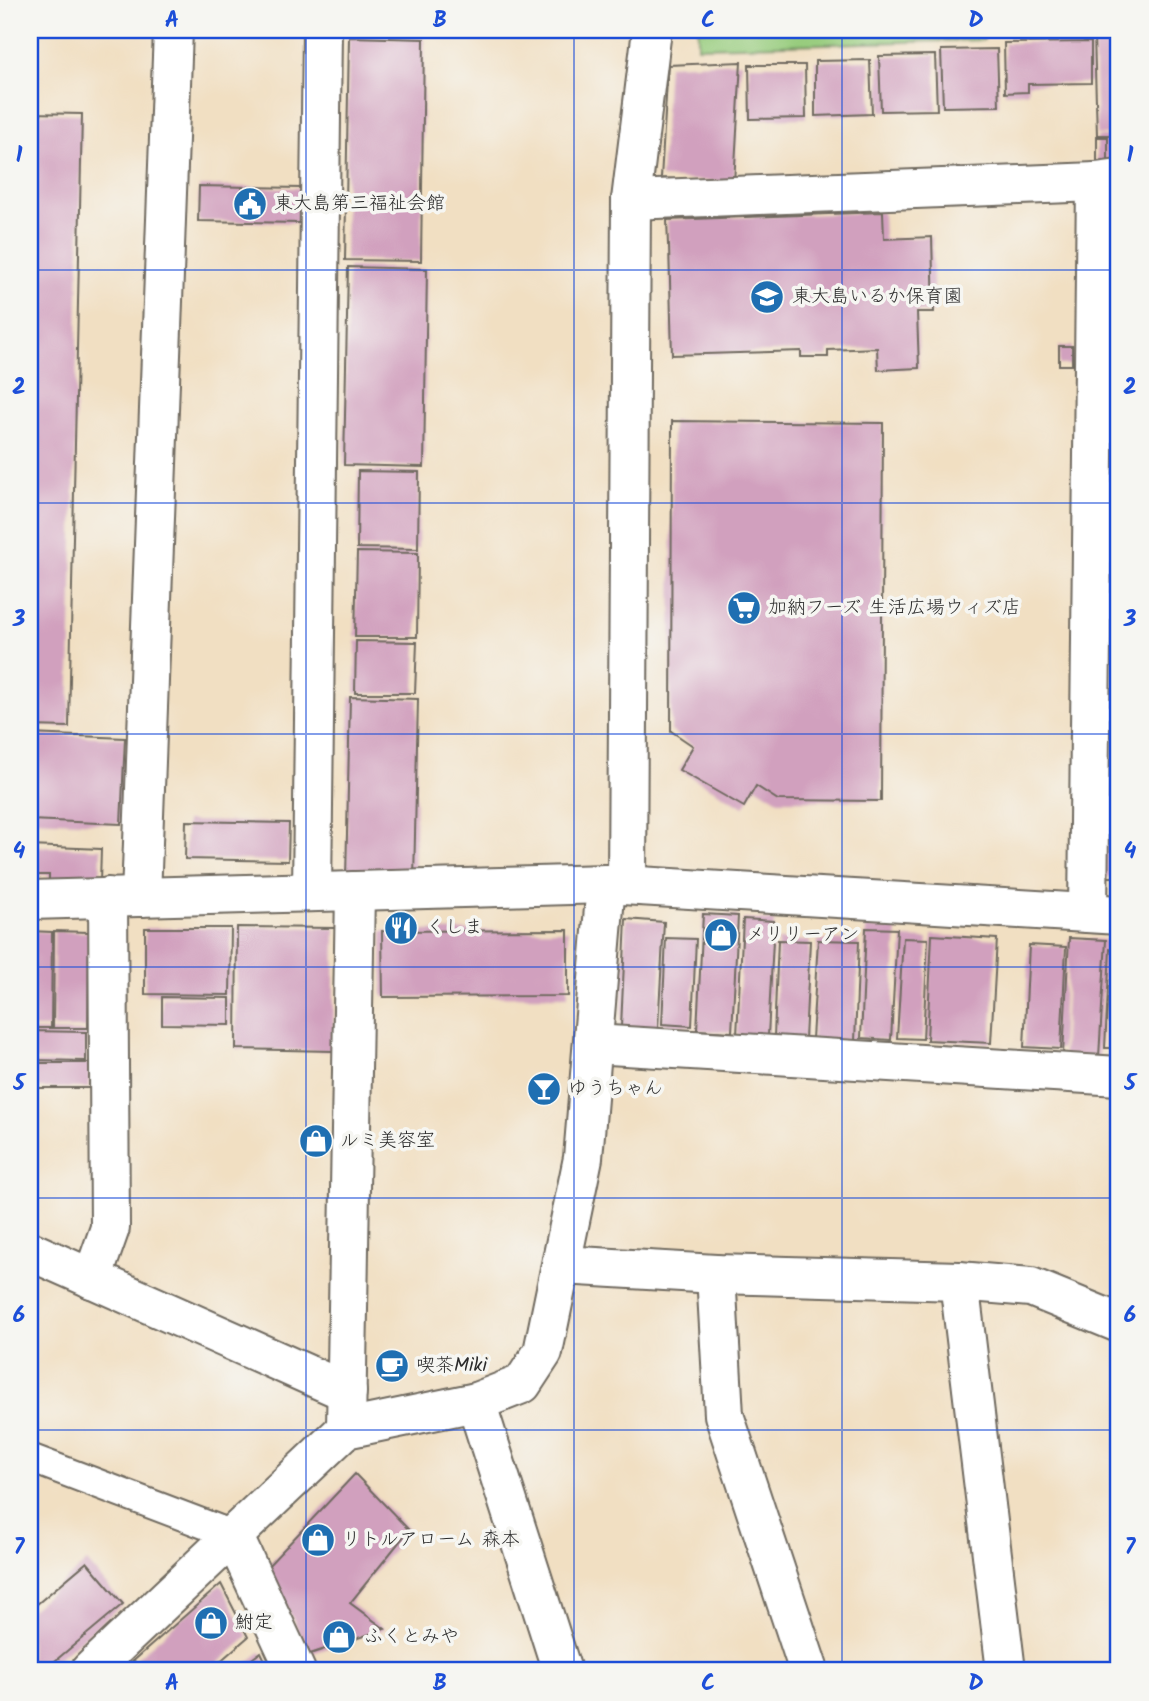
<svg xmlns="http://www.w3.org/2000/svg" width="1149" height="1701" font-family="Kalam,'Klee One',sans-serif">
<rect width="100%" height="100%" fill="#f6f6f2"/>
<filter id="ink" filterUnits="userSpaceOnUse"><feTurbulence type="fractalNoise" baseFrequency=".0143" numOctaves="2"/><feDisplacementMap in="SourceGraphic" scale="14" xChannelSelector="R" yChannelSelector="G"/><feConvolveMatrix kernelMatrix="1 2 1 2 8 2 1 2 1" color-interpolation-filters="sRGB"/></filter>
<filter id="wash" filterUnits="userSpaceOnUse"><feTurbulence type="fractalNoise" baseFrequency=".00686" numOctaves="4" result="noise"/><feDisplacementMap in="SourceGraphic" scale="28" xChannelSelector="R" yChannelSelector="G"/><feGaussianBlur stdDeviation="1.57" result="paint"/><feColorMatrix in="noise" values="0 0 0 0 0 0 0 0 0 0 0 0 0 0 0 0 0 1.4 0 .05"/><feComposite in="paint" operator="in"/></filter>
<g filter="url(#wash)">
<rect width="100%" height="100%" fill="#f1dfc2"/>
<polygon fill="#97cc7d" stroke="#617c54" stroke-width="2" points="698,30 984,30 984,40 698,47"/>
<g id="blocks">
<g fill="#d1a0be">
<polygon points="1094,35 1119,35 1119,135 1097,135"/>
<polygon points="349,37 424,39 421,261 345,260"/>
<polygon points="1091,42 1091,83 1028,84 1028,92 1005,93 1004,43"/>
<polygon points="997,49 999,106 943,107 941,50"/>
<polygon points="935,55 937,110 881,111 879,56"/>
<polygon points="870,60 872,114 815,116 815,61"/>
<polygon points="741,62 734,183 661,178 668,65"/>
<polygon points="749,65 805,65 806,118 750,119"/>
<polygon points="30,113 82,114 69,727 30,726"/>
<rect x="1097" y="137" width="11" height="27"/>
<polygon points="199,186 301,188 300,223 198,221"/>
<polygon points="883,212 884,239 932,237 934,312 917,312 919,368 878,370 877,348 828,350 828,357 801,357 801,351 672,355 669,245 668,245 667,220"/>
<rect x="1110" y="233" width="9" height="35"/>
<polygon points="348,267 427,269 424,467 344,465"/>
<polygon points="1115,314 1119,314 1119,366 1107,366 1107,340 1115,340"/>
<rect x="1059" y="346" width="13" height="19"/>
<rect x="1116" y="413" width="3" height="50"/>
<polygon points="672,421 883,423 881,801 778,800 756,786 744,807 679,770 693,746 671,731"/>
<polygon points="358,471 419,472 418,549 357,548"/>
<polygon points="357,552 418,553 417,637 355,637"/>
<polygon points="356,641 417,642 415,693 355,693"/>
<polygon points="350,697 418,699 414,880 346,879"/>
<polygon points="30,734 125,738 121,824 30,820"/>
<polygon points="1119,759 1119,796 1110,796 1110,760"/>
<polygon points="1101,809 1119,809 1119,877 1102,877"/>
<polygon points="186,821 289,823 288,861 185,859"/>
<polygon points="30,846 101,849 100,883 49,881 49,875 30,875"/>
<polygon points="703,914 738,916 732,1032 697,1030"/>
<polygon points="626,919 664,922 658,1029 621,1027"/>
<polygon points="743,919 774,921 768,1036 737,1035"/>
<polygon points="237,927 335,928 333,1051 236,1049"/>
<polygon points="145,928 231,928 230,995 145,994"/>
<polygon points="866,928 897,929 891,1040 861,1038"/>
<polygon points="568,930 568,996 383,997 382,931"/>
<polygon points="30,931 52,932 51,1028 30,1028"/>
<polygon points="54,931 89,932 88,1028 53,1028"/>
<polygon points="932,935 997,939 991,1043 927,1040"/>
<polygon points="666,938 696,939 692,1026 662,1024"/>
<polygon points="903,938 928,939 923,1039 897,1038"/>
<polygon points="1069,938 1106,940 1099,1057 1063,1055"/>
<polygon points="778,940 810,941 805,1039 774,1037"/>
<polygon points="818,940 859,941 855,1041 812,1039"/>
<polygon points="1029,945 1066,947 1061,1049 1024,1047"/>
<polygon points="1110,949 1119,949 1119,1048 1105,1048"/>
<polygon points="162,997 230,998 230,1025 162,1024"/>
<polygon points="30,1031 86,1032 86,1061 30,1060"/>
<polygon points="30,1063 90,1063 89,1088 30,1088"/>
<polygon points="355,1474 409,1530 350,1603 385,1629 310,1654 267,1567"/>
<polygon points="87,1562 123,1604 43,1671 30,1671 30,1610"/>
<polygon points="221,1584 248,1637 209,1671 122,1671"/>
<polygon points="261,1652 270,1671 236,1671"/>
</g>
</g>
</g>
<g filter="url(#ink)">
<use href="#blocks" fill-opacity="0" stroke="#706a60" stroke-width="2"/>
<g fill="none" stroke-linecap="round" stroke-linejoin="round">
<g stroke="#706a60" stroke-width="32">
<polyline id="service" points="30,1458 233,1535"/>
</g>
<g stroke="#706a60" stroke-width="42">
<g id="minor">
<polyline points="631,200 1096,182 1119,179"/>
<polyline points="627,885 631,200 652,30"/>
<polyline points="312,892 322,30"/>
<polyline points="141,897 173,30"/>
<polyline points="30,900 606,884 1119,915"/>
<polyline points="1088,913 1096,182"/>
<polyline points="593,1044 1119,1076"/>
<polyline points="30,1251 347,1392"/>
<polyline points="562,1265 716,1274 959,1281 1031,1287 1119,1323"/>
<polyline points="716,1274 724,1415 809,1671"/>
<polyline points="92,1279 110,1228 108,897"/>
<polyline points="959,1281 1006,1671"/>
<polyline points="476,1402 562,1671"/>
<polyline points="346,1429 355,891"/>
<polyline points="233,1535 296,1671"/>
<polyline points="90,1671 346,1429 476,1402 522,1384 543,1352 583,1158 606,884"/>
</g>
</g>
<use href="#service" stroke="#fff" stroke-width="28"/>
<use href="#minor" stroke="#fff" stroke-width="38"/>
</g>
</g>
<path fill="none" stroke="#1d4ed8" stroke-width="2" stroke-opacity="0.55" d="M306,30V1671M574,30V1671M842,30V1671M30,270H1119M30,503H1119M30,734H1119M30,967H1119M30,1198H1119M30,1430H1119"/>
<defs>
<g id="civic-disc" transform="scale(1.75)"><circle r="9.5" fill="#1f6fb2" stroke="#f6f6f2"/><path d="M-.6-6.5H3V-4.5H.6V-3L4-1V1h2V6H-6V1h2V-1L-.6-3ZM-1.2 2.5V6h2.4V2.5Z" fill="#fff"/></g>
<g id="school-disc" transform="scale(1.75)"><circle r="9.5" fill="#1f6fb2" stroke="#f6f6f2"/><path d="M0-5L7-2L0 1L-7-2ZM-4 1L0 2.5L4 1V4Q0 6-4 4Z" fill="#fff"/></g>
<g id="supermarket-disc" transform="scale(1.75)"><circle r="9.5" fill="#1f6fb2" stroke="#f6f6f2"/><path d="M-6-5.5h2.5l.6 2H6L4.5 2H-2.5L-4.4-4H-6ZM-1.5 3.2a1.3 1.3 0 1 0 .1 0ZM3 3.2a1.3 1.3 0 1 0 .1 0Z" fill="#fff"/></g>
<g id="restaurant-disc" transform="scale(1.75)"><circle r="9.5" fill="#1f6fb2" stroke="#f6f6f2"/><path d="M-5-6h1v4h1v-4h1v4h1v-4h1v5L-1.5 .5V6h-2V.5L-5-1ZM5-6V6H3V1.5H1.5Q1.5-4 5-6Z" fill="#fff"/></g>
<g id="shop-disc" transform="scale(1.75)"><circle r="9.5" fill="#1f6fb2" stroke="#f6f6f2"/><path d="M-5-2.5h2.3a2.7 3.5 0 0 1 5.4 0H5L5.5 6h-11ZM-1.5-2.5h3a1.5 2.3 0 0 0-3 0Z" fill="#fff"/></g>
<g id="bar-disc" transform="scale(1.75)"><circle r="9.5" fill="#1f6fb2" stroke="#f6f6f2"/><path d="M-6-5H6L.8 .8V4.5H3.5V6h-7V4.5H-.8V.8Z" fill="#fff"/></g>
<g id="cafe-disc" transform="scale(1.75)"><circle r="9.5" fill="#1f6fb2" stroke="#f6f6f2"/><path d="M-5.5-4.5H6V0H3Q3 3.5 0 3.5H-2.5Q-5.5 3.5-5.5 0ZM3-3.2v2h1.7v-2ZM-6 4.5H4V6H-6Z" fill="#fff"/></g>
</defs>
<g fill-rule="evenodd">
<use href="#civic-disc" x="250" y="204"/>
<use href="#school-disc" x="767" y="297"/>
<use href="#supermarket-disc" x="744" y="608"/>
<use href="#restaurant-disc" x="401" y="928"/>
<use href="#shop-disc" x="721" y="935"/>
<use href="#bar-disc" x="544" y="1089"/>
<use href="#shop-disc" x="316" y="1141"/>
<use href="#cafe-disc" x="392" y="1366"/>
<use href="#shop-disc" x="318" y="1540"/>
<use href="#shop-disc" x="211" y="1623"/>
<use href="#shop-disc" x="339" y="1637"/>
</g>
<g text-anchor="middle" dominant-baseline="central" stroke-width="7" stroke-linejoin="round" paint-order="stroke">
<g font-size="19" fill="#2b2b2b" stroke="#f6f6f2" text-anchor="start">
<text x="274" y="204">東大島第三福祉会館</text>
<text x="792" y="297">東大島いるか保育園</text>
<text x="768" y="608">加納フーズ 生活広場ウィズ店</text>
<text x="426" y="928">くしま</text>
<text x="746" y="935">メリリーアン</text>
<text x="568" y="1089">ゆうちゃん</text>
<text x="340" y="1141">ルミ美容室</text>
<text x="416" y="1366">喫茶Miki</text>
<text x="342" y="1540">リトルアローム 森本</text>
<text x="235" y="1623">鮒定</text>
<text x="364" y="1637">ふくとみや</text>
</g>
</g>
<rect width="1149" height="1701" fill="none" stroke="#f6f6f2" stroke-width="77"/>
<rect x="38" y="38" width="1072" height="1624" fill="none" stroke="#1d4ed8" stroke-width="2.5"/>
<g font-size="23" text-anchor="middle" font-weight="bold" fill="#1d4ed8">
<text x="172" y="27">A</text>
<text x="440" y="27">B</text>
<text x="708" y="27">C</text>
<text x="976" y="27">D</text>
<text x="19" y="162">1</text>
<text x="1130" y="162">1</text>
<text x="19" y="394">2</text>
<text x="1130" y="394">2</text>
<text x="19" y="626">3</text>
<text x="1130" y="626">3</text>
<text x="19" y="858">4</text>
<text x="1130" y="858">4</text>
<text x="19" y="1090">5</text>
<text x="1130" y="1090">5</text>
<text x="19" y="1322">6</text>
<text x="1130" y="1322">6</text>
<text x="19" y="1554">7</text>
<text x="1130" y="1554">7</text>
<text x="172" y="1690">A</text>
<text x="440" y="1690">B</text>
<text x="708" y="1690">C</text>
<text x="976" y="1690">D</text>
</g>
</svg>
